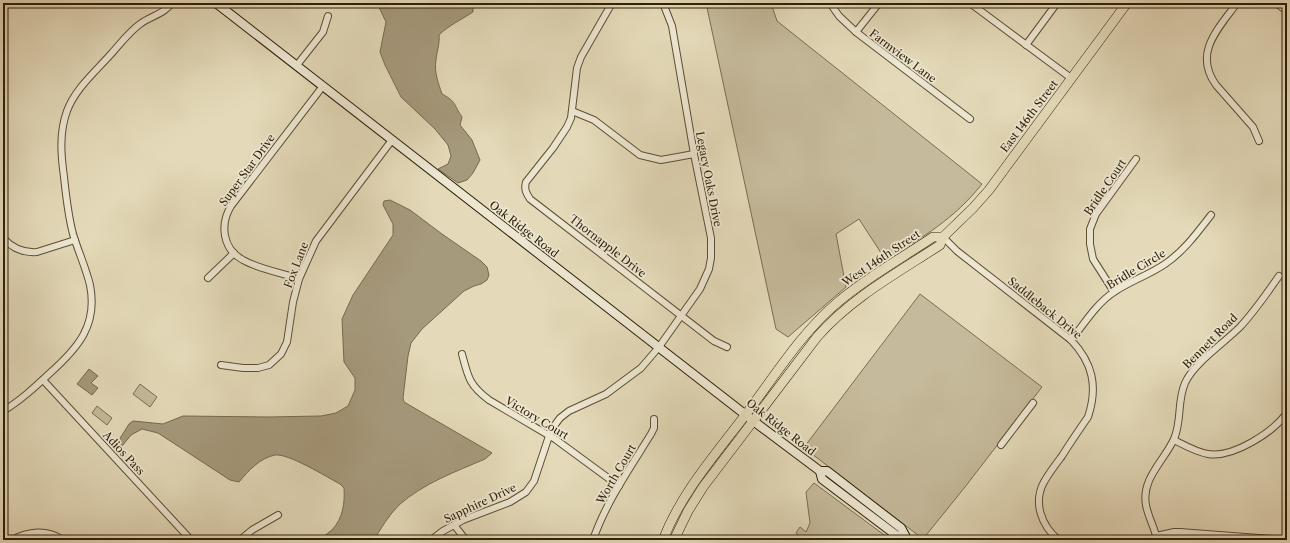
<svg xmlns="http://www.w3.org/2000/svg" width="1290" height="543" font-family="'Libre Caslon Text',serif">
<rect width="100%" height="100%" fill="#e4dab9"/>
<filter id="stains"><feTurbulence type="fractalNoise" baseFrequency=".005" numOctaves="4"/><feColorMatrix values="0 0 0 0 .2 0 0 0 0 .09 0 0 0 0 .02 0 0 0 .5 -.17"/></filter>
<radialGradient id="worn" r=".72"><stop offset=".6" stop-color="#630" stop-opacity="0"/><stop offset="1" stop-color="#630" stop-opacity=".3"/></radialGradient>
<g fill="#c5ba9b" stroke="#7a6c52">
<path d="M706,3H771L777,21L982,184C955,218 923,238 885,259L859,219L836,234L846,287L788,337L776,329Z"/>
<polygon points="920,294 1042,387 965,487 923,539 812,454 805,446"/>
<polygon points="140,384 157,397 150,407 133,394"/>
<polygon points="97,406 112,418 107,425 92,413"/>
<polygon points="814,483 891,540 804,540 796,533 800,527 806,532 810,523 806,492"/>
</g>
<g fill="#a69a7d" stroke="#76694e">
<path d="M377,3H442L443,5L449,7L451,3L473,4V12C461,20 449,25 439,35C440,43 437,51 436,60C434,72 438,82 442,94C457,102 453,104 462,117L460,125L472,140L480,160L473,173L467,180L458,183L438,169L448,164L451,156L448,145L435,129L401,97L385,65L380,52L386,22Z"/>
<path d="M390,200L410,210L442,234L481,261L487,267L489,275L487,280L481,284L474,286L464,291L422,329L411,343L408,356L403,398L404,402L492,453L485,459C455,472 424,483 399,505C389,515 381,528 374,540H320C324,536 328,533 332,530C343,518 345,503 344,488L340,484C327,477 288,453 275,455C260,458 248,471 239,482L230,480L158,433L142,429L131,435L118,451L114,448L129,424L133,421L163,424L183,416L268,417L321,416L336,413L348,406L355,390V378L344,362L342,319L353,295L393,235V224L383,205L384,201Z"/>
<polygon points="89,369 98,376 91,383 98,388 92,395 77,384"/>
</g>
<g fill="none" stroke-linecap="round" stroke-linejoin="round">
<g stroke="#5c4e34" stroke-width="8">
<g id="street">
<path d="M612,3L581,57L577,68L571,118L567,127L553,148L526,182C524,189 526,193 530,199L714,341L727,347"/>
<polyline points="830,3 839,16 856,32 970,119"/>
<polyline points="970,3 1071,78"/>
<path d="M1237,3C1218,29 1193,53 1216,85L1253,127L1259,141"/>
<polyline points="1276,3 1287,11"/>
<polyline points="856,32 879,3"/>
<polyline points="1026,45 1057,3"/>
<polyline points="297,65 323,32 328,16"/>
<polyline points="572,111 594,120 640,155 661,160 694,154"/>
<path d="M943,237L957,251L1071,340C1093,363 1098,387 1088,417C1079,430 1070,443 1062,456C1056,464 1049,473 1044,482C1033,502 1041,526 1059,540"/>
<path d="M3,238C12,248 24,253 37,252L75,240"/>
<polyline points="208,278 234,253"/>
<path d="M299,279C282,273 259,269 243,260C222,249 220,224 231,206L323,86"/>
<polyline points="1114,292 1093,259 1090,244 1090,229 1096,214 1136,159"/>
<path d="M1071,340C1085,323 1096,304 1114,292C1130,281 1149,275 1165,264C1184,251 1197,233 1211,215"/>
<path d="M462,354C468,377 469,385 489,400L555,439L619,486"/>
<polyline points="221,365 243,368 258,368 269,365 281,354 287,342 293,302 299,279 316,241 392,140"/>
<polyline points="43,380 191,540"/>
<path d="M3,411C20,401 35,387 50,373C78,348 98,325 90,285C86,268 78,251 73,234C68,215 66,196 64,177C61,155 59,133 67,111C75,89 95,72 111,54C120,44 129,32 140,24C151,16 164,14 172,3"/>
<path d="M1174,440C1184,445 1196,452 1208,454C1233,458 1272,433 1287,413"/>
<polyline points="1001,445 1033,403"/>
<polyline points="454,525 466,540"/>
<polyline points="1156,536 1174,532 1180,532 1285,540"/>
<path d="M12,540C28,531 47,529 63,540"/>
<polyline points="240,540 252,530 278,515"/>
<polyline points="431,540 443,531 463,520 510,502 526,492 534,481 551,430 560,418 569,411 606,394 641,368 659,347 700,289 709,269 711,258 711,238 694,154 672,26 663,3"/>
<path d="M593,540C606,502 630,468 651,434L654,428V419"/>
<path d="M1157,540C1155,528 1148,517 1146,505C1141,479 1164,461 1174,439C1182,421 1177,401 1185,383C1194,363 1224,343 1240,327C1255,311 1267,293 1279,276"/>
</g>
</g>
<g stroke="#2f1f08" stroke-width="10">
<g id="secondary">
<polyline points="216,3 760,426 820,471 827,471 901,528 907,539"/>
<polyline points="820,471 822,479 896,535 899,538 909,540"/>
</g>
</g>
<g stroke="#2f1f08" stroke-width="10">
<g id="primary">
<path d="M663,540C681,493 716,454 746,414C775,376 801,333 838,302C867,277 902,258 933,237H943"/>
<path d="M674,540L688,511L703,487L817,337C851,298 897,273 940,245L943,237L973,208L989,190L1127,3"/>
</g>
</g>
<use href="#street" stroke="#ede7d2" stroke-width="6"/>
<use href="#secondary" stroke="#ede7d2" stroke-width="8"/>
<use href="#primary" stroke="#e4dab9" stroke-width="9"/>
</g>
<g text-anchor="middle" dominant-baseline="central" stroke-width="3.5" stroke-linejoin="round" paint-order="stroke">
<g font-size="11" fill="#2f1f08" stroke="#ede7d2">
<text transform="translate(903 56) rotate(37)">Farmview Lane</text>
<text transform="translate(1029 116) rotate(-53)">East 146th Street</text>
<text transform="translate(247 170) rotate(-54)">Super Star Drive</text>
<text transform="translate(709 179) rotate(79)">Legacy Oaks Drive</text>
<text transform="translate(1105 187) rotate(-56)">Bridle Court</text>
<text transform="translate(524 229) rotate(38)">Oak Ridge Road</text>
<text transform="translate(608 246) rotate(38)">Thornapple Drive</text>
<text transform="translate(881 258) rotate(-34)">West 146th Street</text>
<text transform="translate(296 265) rotate(-69)">Fox Lane</text>
<text transform="translate(1136 269) rotate(-31)">Bridle Circle</text>
<text transform="translate(1045 308) rotate(39)">Saddleback Drive</text>
<text transform="translate(1210 341) rotate(-45)">Bennett Road</text>
<text transform="translate(537 418) rotate(31)">Victory Court</text>
<text transform="translate(781 427) rotate(38)">Oak Ridge Road</text>
<text transform="translate(124 453) rotate(47)">Adios Pass</text>
<text transform="translate(616 474) rotate(-60)">Worth Court</text>
<text transform="translate(480 503) rotate(-25)">Sapphire Drive</text>
</g>
</g>
<rect width="1290" height="543" fill="none" stroke="#e4dab9" stroke-width="16"/>
<rect x="4" y="4" width="1282" height="535" fill="none" stroke="#2f1f08" stroke-width="2"/>
<rect x="8" y="8" width="1274" height="527" fill="none" stroke="#2f1f08"/>
<rect width="100%" height="100%" filter="url(#stains)"/>
<rect width="100%" height="100%" fill="url(#worn)"/>
</svg>
